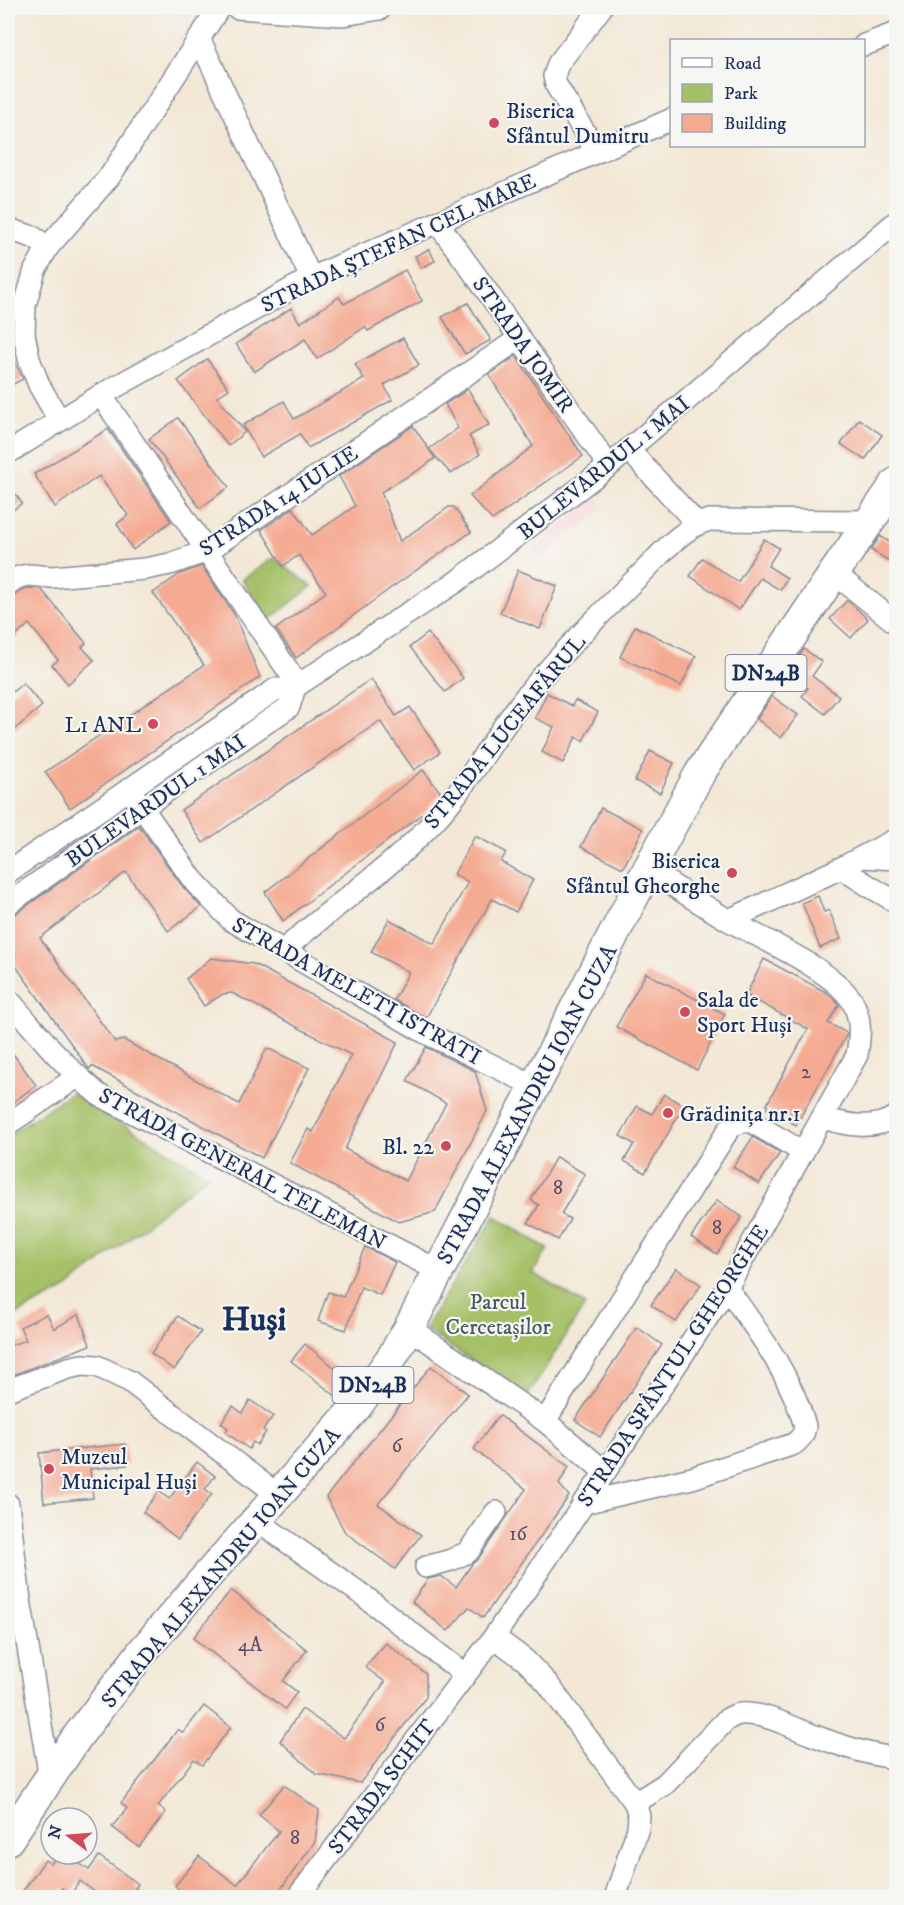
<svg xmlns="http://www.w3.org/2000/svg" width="904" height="1905" viewBox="0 0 904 1905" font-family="'IM FELL DW Pica',serif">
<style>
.built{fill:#f7cfd1}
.green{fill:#a6c066;stroke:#607862;stroke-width:1.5}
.building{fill:#f5aa92}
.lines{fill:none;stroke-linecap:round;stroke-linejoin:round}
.minor-casing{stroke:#878c9a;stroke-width:24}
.highway-casing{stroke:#878c9a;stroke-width:33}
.minor{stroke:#fff;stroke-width:21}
.highway{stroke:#fff;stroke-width:30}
.poi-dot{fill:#d1495b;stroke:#f6f6f2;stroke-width:2}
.labels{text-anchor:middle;stroke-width:4.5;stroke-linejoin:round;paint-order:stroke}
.number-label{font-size:20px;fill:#524e6b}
.shield{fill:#f6f6f2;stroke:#5d6b8a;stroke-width:1.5}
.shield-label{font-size:21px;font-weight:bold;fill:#1b2f5e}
.poi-label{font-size:22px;fill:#1b2f5e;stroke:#f6f6f2;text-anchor:start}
.street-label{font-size:22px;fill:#1b2f5e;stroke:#f6f6f2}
.park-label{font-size:22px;fill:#455a60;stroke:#f6f6f2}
.town-label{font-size:34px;font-weight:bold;fill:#1b2f5e;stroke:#f6f6f2}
</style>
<rect width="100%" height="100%" fill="#f6f6f2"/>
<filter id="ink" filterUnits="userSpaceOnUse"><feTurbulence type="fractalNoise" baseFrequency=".0167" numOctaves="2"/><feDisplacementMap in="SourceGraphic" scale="12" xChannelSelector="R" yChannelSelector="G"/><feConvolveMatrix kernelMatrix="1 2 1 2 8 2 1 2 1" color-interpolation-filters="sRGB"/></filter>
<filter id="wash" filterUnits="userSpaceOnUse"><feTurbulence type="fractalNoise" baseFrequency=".008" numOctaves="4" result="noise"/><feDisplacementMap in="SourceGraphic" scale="24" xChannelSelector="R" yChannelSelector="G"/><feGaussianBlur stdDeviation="1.35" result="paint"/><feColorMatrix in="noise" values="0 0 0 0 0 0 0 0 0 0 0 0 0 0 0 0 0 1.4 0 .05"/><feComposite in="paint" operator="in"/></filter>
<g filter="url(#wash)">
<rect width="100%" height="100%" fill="#f3e8d6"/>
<path class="built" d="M597,498L603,508L541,560L531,549Z"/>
<g class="green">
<path d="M273,558L312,586L269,620L242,580Z"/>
<path d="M71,1093L208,1175L66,1289L8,1319V1136Z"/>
<path d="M495,1216L548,1249L533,1273L585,1305L527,1397L424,1329Z"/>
</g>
<g id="blocks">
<g class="building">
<path d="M429,249L435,261L421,268L415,256Z"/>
<path d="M405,270L422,301L368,331L365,327L317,359L305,339L254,372L236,344L291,308L300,323L339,297L344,304Z"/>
<path d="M468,303L491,340L465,354L442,317Z"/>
<path d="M403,338L419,365L384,385L392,400L308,448L300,434L261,457L243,425L284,401L294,419L364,379L355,364Z"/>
<path d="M8,348L23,379L8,387Z"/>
<path d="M516,356L583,456L492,520L470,496L533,446L489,375Z"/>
<path d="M207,359L229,389L217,397L245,432L228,446L178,381Z"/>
<path d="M468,389L489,425L469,436L480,454L451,474L429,449L458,428L445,404Z"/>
<path d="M178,418L229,487L200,508L149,439Z"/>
<path d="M859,419L882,435L865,460L841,444Z"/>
<path d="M413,426L435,458L422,468L381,492L400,541L449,507H454L471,532L388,590L296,658L276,629L326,592L299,555L283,566L261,530L293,508L312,535L355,506L339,476Z"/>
<path d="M108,429L171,521L133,550L117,524L128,515L99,476L55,507L34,474Z"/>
<path d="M8,484L22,503L8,514Z"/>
<path d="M880,536L897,547V566L871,550Z"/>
<path d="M764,539L779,548L768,566L787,578L780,590L760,578L739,610L690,576L702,558L738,582Z"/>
<path d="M202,566L234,614L260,677L70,808L45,772L204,665L153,593L180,574Z"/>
<path d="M518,570L557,586L540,629L500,613Z"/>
<path d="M29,588L41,589L86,643L82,647L94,660L68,684L52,665L58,660L29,624L8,644V600L24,589Z"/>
<path d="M847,600L868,619L851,638L830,619Z"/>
<path d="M635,626L696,656L681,686L620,657Z"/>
<path d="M428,633L463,678L445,692L410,647Z"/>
<path d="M804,649L822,662L812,676L839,696L825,714L802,696L808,688L787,674Z"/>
<path d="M371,679L396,716L410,707L440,752L414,770L380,721L203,843L181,810Z"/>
<path d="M23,683L42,706L8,735V696Z"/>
<path d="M547,693L572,706L575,700L598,712L583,741L576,737L563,763L542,752L554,727L535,718Z"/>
<path d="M772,696L798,715L781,738L757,719Z"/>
<path d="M650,751L674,763L660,793L635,781Z"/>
<path d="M423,770L441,793L426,811L283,921L265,892Z"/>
<path d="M601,808L643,829L623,868L581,847Z"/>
<path d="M139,826L183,887L201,907L168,931L126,872L40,938L115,1042L124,1040L239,1104L267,1048L309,1068L262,1158L92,1066L89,1069L8,955V917L15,914Z"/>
<path d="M475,836L506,852L501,862L533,880L516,912L492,899L426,1018L394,1000L409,972L371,952L389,919L434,944L468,882L454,874Z"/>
<path d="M818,896L824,912L829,910L841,939L820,948L802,903Z"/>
<path d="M211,958L254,964L398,1042L345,1149L406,1181L446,1103L407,1081L426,1047L475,1071L487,1111L435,1212L399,1222L290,1163L308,1129L313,1132L351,1055L232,993L223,994L204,1006L186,979Z"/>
<path d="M764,959L826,992L833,998L839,1005L828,1023L847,1033L846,1036L796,1125L767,1109V1104L808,1029L746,995Z"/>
<path d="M646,973L725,1014L697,1070L616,1027Z"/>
<path d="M8,1047L36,1085L8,1106Z"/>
<path d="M664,1094L684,1106L645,1173L624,1161L634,1144L620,1136L637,1106L652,1114Z"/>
<path d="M753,1137L780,1153L759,1184L733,1167Z"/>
<path d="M556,1157L585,1174L561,1214L570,1219L558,1240L528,1223L539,1205L531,1200Z"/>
<path d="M717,1200L742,1217L717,1254L691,1237Z"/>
<path d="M365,1247L395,1262L380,1295L361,1287L346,1330L318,1321L328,1292L343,1297Z"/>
<path d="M676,1268L701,1285L676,1322L651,1305Z"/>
<path d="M47,1314L54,1329L79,1314L90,1345L8,1377V1346L26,1340L20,1327Z"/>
<path d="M178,1316L201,1332L174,1370L151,1353Z"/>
<path d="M637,1327L662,1345L600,1437L575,1420Z"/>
<path d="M305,1344L350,1380L337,1397L291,1361Z"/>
<path d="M431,1366L468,1394L378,1504L421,1535L395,1569L345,1532L326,1497Z"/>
<path d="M250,1400L273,1416L263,1430L266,1432L257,1445L253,1442L249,1449L225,1432L228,1428L221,1423L233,1406L242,1413Z"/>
<path d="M499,1415L569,1467L559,1484L569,1496L483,1618L469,1607L448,1631L412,1602L428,1579L441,1576L456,1587L472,1564L478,1559L526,1489L474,1449Z"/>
<path d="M125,1444L127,1465L90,1469L93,1498L44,1503L39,1453Z"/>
<path d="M197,1462L215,1476L205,1489L212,1494L178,1539L143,1512L159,1491L169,1499Z"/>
<path d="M231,1590L307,1650L283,1681L297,1692L285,1709L193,1638Z"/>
<path d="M386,1643L426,1674V1697L360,1783L316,1774L280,1741L302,1709L344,1738L385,1682L365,1667Z"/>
<path d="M204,1706L231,1727L202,1765L194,1759L158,1806L166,1812L139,1847L112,1827L127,1808L121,1803L178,1729L183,1733Z"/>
<path d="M284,1785L319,1810L315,1842L274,1898H189L175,1886L199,1856L237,1885L279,1831L259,1815Z"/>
<path d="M58,1854H66L89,1870L99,1856L138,1884L135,1888L148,1898H103L80,1881L71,1894L62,1888L56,1898H18L45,1860L51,1864Z"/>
</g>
</g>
</g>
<g filter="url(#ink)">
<use href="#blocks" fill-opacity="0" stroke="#878c9a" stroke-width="1.5"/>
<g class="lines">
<defs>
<g id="minor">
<path d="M237,8L343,15L380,9"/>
<path d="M200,40L311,278"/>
<path d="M864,45L896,33"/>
<path d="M596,151L556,85L554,76L558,64L601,8"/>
<path d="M437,222L484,287L609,466"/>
<path d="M8,229L33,237L48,247"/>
<path d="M101,395L298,685"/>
<path d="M59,420L39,385L29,359L24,334L25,305L35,270L48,247L110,176L219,8"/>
<path d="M629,450L697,524"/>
<path d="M8,453L101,395L311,278L672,119"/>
<path d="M834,573L896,623"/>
<path d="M8,584L19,577L28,575L52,577L145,569L170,564L207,551L520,338"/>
<path d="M129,789L193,880L231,920L424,1032L535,1086"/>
<path d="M862,857L896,859"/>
<path d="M841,868L869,886L896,902"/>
<path d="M8,872L276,689L294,690"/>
<path d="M8,904L142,808L289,707L294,690L298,685L456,582L609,466L896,222"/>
<path d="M729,920L841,868L896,839"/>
<path d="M283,951C332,906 390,870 435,820C471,781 496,733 529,692C564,650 603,611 642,573C662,553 682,528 709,520L871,521"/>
<path d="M8,999C37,1033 65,1067 99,1095L439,1271"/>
<path d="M823,1118C846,1125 875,1131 896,1116"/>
<path d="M8,1124L77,1077"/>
<path d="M409,1328L545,1421L605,1472"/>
<path d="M8,1390L68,1368L82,1365L97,1366L129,1381L278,1495"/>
<path d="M545,1421L729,1129L737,1123L750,1121L803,1152"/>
<path d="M583,1503L692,1478L794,1444C801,1438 804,1435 805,1426C791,1375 757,1330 727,1288"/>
<path d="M8,1504L20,1600L50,1778"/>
<path d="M256,1520L364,1596L464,1674"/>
<path d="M426,1567L451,1560L468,1552L496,1512"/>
<path d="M494,1637L525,1660L548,1684L635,1803L639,1816L638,1828L615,1898"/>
<path d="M635,1803L665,1784L726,1720C734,1715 739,1713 748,1714C769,1715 791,1727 810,1734C838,1745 867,1755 896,1758"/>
<path d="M297,1898L494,1637L605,1472L727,1288L857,1055C860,1037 862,1018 852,1001C833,970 762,939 730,921C702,905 675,887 648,869"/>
</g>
<path id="highway" d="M8,1840L77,1737L142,1652L200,1584L357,1406L392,1357L409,1328L639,886L700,773L834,573L896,483"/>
</defs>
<use href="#minor" class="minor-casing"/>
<use href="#highway" class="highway-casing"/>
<use href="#minor" class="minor"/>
<use href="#highway" class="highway"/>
</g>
</g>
<g class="poi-dot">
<circle cx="494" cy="123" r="6"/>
<circle cx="153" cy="724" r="6"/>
<circle cx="732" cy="873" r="6"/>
<circle cx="685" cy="1012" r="6"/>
<circle cx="668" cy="1113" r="6"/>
<circle cx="446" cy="1146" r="6"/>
<circle cx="49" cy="1469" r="6"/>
</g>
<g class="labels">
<g class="number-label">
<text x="806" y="1078">2</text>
<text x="558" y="1194">8</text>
<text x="717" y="1234">8</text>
<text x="397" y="1452">6</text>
<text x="518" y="1540">16</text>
<text x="250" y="1651">4A</text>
<text x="380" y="1731">6</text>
<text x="295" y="1844">8</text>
</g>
<g class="shield">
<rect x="725.5" y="655" width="81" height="36" rx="4.5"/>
<rect x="332.5" y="1367" width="81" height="36" rx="4.5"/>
</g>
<g class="shield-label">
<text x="766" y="680">DN24B</text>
<text x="373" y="1392">DN24B</text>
</g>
<g class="poi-label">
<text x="506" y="118">Biserica<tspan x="506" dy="25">Sfântul Dumitru</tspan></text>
<text x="141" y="732" text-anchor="end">L1 ANL</text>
<text x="720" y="868" text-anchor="end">Biserica<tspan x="720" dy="25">Sfântul Gheorghe</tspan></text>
<text x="697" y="1007">Sala de<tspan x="697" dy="25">Sport Huși</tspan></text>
<text x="680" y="1121">Grădinița nr.1</text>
<text x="434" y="1154" text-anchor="end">Bl. 22</text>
<text x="61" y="1464">Muzeul<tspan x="61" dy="25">Municipal Huși</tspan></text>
</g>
<g class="street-label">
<text transform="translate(398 242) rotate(-25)" y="8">STRADA ȘTEFAN CEL MARE</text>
<text transform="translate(524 344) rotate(55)" y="8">STRADA JOMIR</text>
<text transform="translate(603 467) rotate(-39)" y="8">BULEVARDUL 1 MAI</text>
<text transform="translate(278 500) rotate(-33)" y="8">STRADA 14 IULIE</text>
<text transform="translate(504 731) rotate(-51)" y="8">STRADA LUCEAFĂRUL</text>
<text transform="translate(155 800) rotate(-35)" y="8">BULEVARDUL 1 MAI</text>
<text transform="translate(357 990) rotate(29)" y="8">STRADA MELETI ISTRATI</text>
<text transform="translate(526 1104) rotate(-62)" y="8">STRADA ALEXANDRU IOAN CUZA</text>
<text transform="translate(243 1168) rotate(28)" y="8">STRADA GENERAL TELEMAN</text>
<text transform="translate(672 1365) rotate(-57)" y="8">STRADA SFÂNTUL GHEORGHE</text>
<text transform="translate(220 1567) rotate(-50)" y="8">STRADA ALEXANDRU IOAN CUZA</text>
<text transform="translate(381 1786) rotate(-53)" y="8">STRADA SCHIT</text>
</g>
<g class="park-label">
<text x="498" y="1309">Parcul<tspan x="498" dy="25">Cercetașilor</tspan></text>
</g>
<g class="town-label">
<text x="254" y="1330">Huși</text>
</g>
</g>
<rect width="904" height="1905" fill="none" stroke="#f6f6f2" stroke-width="30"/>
<rect x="670" y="39" width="195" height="108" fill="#f6f6f2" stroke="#9ea6b7" stroke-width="1.5"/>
<rect x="682" y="58" width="30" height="9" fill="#ffffff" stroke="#9ea6b7" stroke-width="1.5"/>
<text x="724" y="69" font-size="18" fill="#1b2f5e">Road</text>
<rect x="682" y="84" width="30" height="18" fill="#a6c066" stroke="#9ea6b7" stroke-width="1.5"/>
<text x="724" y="99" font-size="18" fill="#1b2f5e">Park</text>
<rect x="682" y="114" width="30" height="18" fill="#f5aa92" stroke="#9ea6b7" stroke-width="1.5"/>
<text x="724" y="129" font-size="18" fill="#1b2f5e">Building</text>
<g transform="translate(69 1836) rotate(286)"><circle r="28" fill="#f6f6f2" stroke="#9ea6b7" stroke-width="1.5"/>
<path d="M0-4.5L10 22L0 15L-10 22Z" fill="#d1495b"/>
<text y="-9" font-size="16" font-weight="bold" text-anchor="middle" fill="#1b2f5e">N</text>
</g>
</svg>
